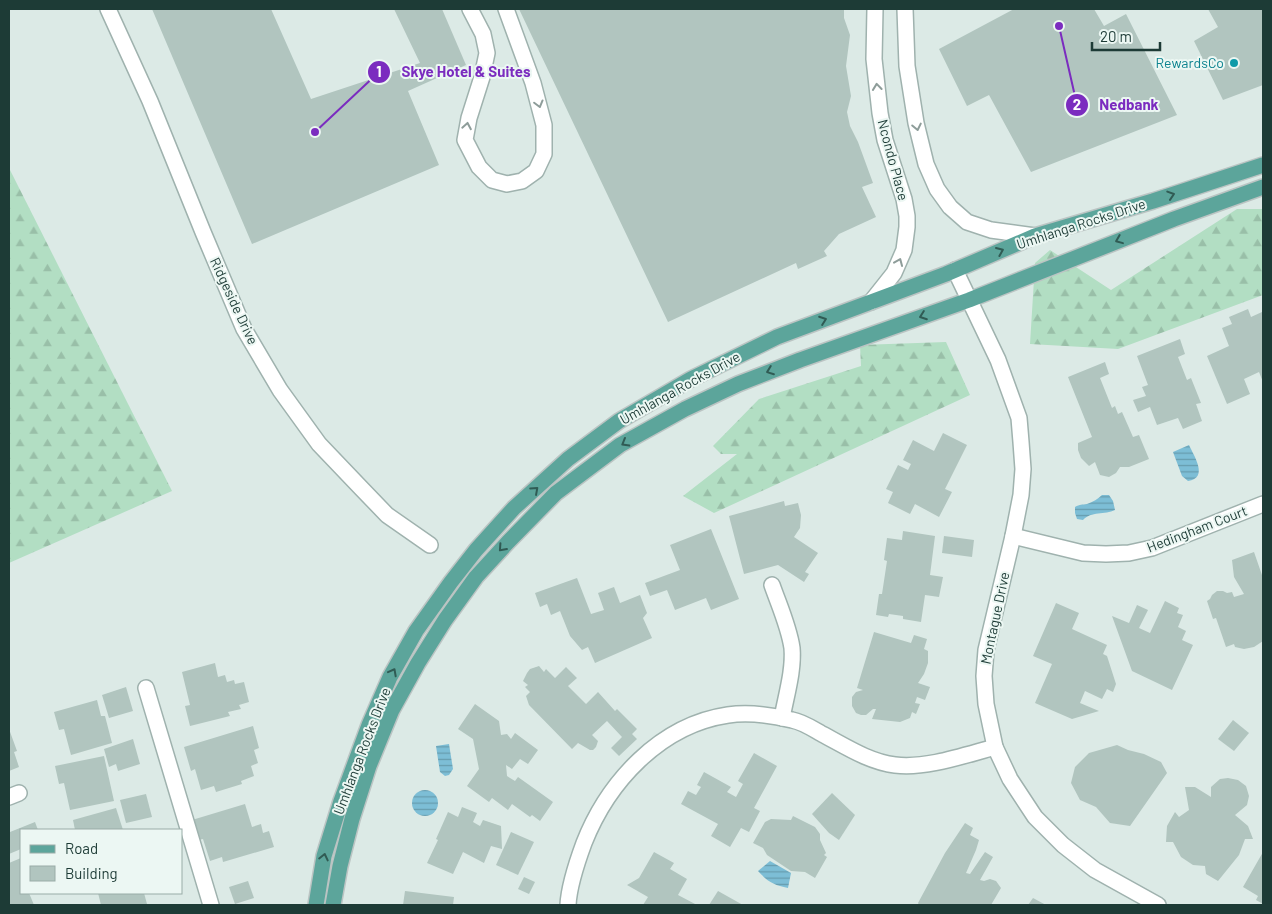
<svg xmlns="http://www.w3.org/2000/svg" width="1272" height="914" viewBox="0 0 1272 914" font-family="Barlow,sans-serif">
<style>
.forest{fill:url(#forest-firs)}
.water{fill:url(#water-rules)}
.building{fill:#b1c5bf}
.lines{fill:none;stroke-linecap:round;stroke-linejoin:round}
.minor-casing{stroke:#9fb2ae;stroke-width:18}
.major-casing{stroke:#bbc4c3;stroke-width:18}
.minor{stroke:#fff;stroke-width:15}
.major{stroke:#5ca59b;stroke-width:15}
.oneway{stroke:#8e9d9a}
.oneway2{stroke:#305b54}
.culture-dot{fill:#0f9aa8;stroke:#ecf7f3;stroke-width:2}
.labels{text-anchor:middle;stroke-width:4;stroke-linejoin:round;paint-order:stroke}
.culture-label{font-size:14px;fill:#0d838f;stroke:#ecf7f3;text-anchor:end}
.street-label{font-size:14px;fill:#1d3b36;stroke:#ecf7f3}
.leader{fill:none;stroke:#7b2cbf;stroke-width:2}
.callout-dot{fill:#7b2cbf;stroke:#ecf7f3;stroke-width:2}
.mark-label{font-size:15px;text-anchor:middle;font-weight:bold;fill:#fff}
.callout-label{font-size:15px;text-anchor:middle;font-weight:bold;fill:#7b2cbf;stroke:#ecf7f3;stroke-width:4;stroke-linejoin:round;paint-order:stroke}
</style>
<defs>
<pattern id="forest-firs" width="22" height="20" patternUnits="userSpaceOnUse" patternTransform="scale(1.25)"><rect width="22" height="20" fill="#b2dec3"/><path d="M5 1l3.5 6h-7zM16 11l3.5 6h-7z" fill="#99bfa8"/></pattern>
<pattern id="water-rules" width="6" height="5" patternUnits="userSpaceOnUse" patternTransform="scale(1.25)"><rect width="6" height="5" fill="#7dbed6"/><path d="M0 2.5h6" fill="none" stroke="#669cae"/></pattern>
</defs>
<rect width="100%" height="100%" fill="#dceae6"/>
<g class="forest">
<path d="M9,168L172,491L9,563Z"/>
<path d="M1237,209H1263V295L1118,349L1030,344L1035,263L1050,250L1111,290Z"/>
<path d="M946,342L970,395L714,513L683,496L737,454H721L713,446L759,399L861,366L860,345Z"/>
</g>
<g class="water">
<path d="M1189,445C1194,456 1209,478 1188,481L1182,476L1173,452Z"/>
<path d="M1102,495H1109L1113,501L1115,510C1105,515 1091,511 1083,520L1077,519L1075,513V507C1080,504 1082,505 1087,504C1093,502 1098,499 1102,495Z"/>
<path d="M449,744L453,769L449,775L445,776L440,772L436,746Z"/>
<circle cx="425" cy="803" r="13"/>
<path d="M770,861L791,873L788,888C774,885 768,882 758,871Z"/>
</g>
<g class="building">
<path d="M152,9H271L311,99L420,63L394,9H442L466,65L408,91L439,165L252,244Z"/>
<path d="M519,9H844V18L850,35L846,66L851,96L847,112L850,126L858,142L873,183L862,187L876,217L839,234L824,251L827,256L798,269L796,263L668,322Z"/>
<path d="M1014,9H1094L1104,26L1126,14L1177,115L1031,172L989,95L967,106L939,49Z"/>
<path d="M1208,9H1263V85L1223,100L1194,41L1218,27Z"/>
<path d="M1248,309L1251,317L1262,312L1263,315V382L1259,372L1244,379L1250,394L1227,404L1207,356L1229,346L1222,328L1232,324L1229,317Z"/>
<path d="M1180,339L1185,354L1178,357L1187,380L1191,378L1201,403L1196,404L1202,421L1183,429L1178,418L1157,425L1150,407L1138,412L1133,400L1146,396L1142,387L1148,385L1137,356Z"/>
<path d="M1105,362L1109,374L1100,378L1112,408L1115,406L1118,414L1122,412L1133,437L1139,435L1149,459L1129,467H1120L1116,473L1109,477L1100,475L1095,462L1089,466L1081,458L1078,450V443L1092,437L1068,377Z"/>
<path d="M943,433L967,445L945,489L952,492L939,517L915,504L910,514L888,503L893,492L886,489L898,465L908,470L911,464L903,460L913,440L934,451Z"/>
<path d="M784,501L785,506L798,503L801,515L800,528L794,537L818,553L805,572L809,574L804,582L778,565L744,574L729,516Z"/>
<path d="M711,529L739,599L711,610L706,598L675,610L667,590L650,596L645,583L680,570L670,545Z"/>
<path d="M903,531L935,536L930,575L943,577L939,597L925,595L921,622L903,619V616L889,614L888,617L876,615L879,594H882L887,561L884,560L887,538L902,540Z"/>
<path d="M944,536L974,540L972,557L942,553Z"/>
<path d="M1254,552L1263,578V641L1254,647L1244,649L1235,647L1234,644L1226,647L1216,618L1213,619L1207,601L1210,599L1212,595L1217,591H1223L1227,593L1232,592L1234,597L1244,594L1234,577L1232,560Z"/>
<path d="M577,578L591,614L604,610L598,593L614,587L620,603L640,595L647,613L643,618L652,638L595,663L588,647L582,650L570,636L560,611L551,615L547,604L540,607L535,593Z"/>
<path d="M1165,601L1179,608L1177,613L1183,615L1178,627L1186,631L1182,640L1193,645L1172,690L1132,671L1112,616L1129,623L1137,605L1148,610L1139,628L1150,633Z"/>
<path d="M1056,603L1079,613L1072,629L1107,645L1103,654L1107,656L1116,684L1113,692L1107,689L1102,699L1085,691L1080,703L1099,711L1072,719L1035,703L1052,664L1033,656Z"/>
<path d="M874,632L911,643L914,635L927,639L924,649L928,651V663L924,674L918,683L930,687L925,700L917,697L915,703L920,704L916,714L912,712L910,718L900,722L872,719L876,709H873L866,715H861L856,713L852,706V697L856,692L863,690L857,688Z"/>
<path d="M215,663L218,677L225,675L227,682L234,680L235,684L244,682L249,702L239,705L241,709L228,712L230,716L190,726L185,706L190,705L182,672Z"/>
<path d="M539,666L544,672L546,669L555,678L566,667L577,678L568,686L586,704L598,692L615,711L617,709L637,729L632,734L637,739L619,756L611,748L622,737L607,721L592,735L598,741L596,747L593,750H590L578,743L572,749L529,705L526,696L530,692L525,687L528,685L523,681L527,673L530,669Z"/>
<path d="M126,687L133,711L109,718L102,695Z"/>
<path d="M97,700L101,716H105L112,743L71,755L64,729L59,730L54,712Z"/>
<path d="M475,704L499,721L501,735L507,734L511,739L515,733L538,750L528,764L520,759L512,769L506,765L507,776L515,781L518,777L553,802L540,821L532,815L530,817L512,804L508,810L492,798L489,802L467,786L479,769L473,739L458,729Z"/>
<path d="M1233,720L1249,733L1234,751L1218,739Z"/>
<path d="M253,726L259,748L254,750L258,763L251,766L254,776L241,781L242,784L216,792L214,786L201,790L195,769L191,771L184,747Z"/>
<path d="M9,729L17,751L14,752L19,767L9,771Z"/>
<path d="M133,739L140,764L118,771L116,764L109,767L104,749Z"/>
<path d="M1117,745L1128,750L1144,754L1161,762L1167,773L1130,826L1110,823L1096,807L1080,800L1071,783L1075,767L1089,753Z"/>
<path d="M754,753L777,766L754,808L760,811L749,832L741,828L730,847L711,836L718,824L681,804L688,791L696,795L701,787L697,785L704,772L731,787L727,792L736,797L743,784L738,781Z"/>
<path d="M104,756L114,801L70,810L64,783L59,784L55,766Z"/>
<path d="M1228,778L1238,780L1246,786L1249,796L1247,805L1235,815L1248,826L1253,839H1245L1239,855L1218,881L1206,874L1205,866L1193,865L1181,857L1173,842H1166L1167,826L1175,812L1179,817L1189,810L1185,787H1195L1211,797V787L1220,779Z"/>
<path d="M832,793L855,815L839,840L829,833L812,814Z"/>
<path d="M146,794L152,817L126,823L120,800Z"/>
<path d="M245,804L252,827L261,824L263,833L269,831L274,847L223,862L222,857L210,861L203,839L198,840L192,820Z"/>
<path d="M462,807L477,813L473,822L480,826L483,820L501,826L502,849L491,846L484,863L463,852L453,874L427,863L438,840L436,839L448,812L458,817Z"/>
<path d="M116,808L123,830H75L73,820Z"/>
<path d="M793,816L815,827L820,834V840L826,853L824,855L827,857L815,878L805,872L791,871L767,855L763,848L753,843L765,822L771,819L791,820Z"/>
<path d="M35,822L38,830H21V849L9,854V828L10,832Z"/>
<path d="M965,823L973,828L970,835L979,840L976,850L966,873L970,874L985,852L993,857L980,880L984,881L990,879L996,881L1001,888L991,905H919L918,903L945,853Z"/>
<path d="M511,832L534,842L518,875L496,865Z"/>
<path d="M654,852L674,863L670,869L687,879L678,895L697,905H643L648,897L627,885L639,878Z"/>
<path d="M1263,852V904L1256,900L1258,896L1243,887Z"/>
<path d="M21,858V893H29L34,905H9V863Z"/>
<path d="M524,877L535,882L529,894L518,889Z"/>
<path d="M248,881L254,898L235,904L229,887Z"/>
<path d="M405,891L454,897L453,905H403Z"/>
<path d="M718,891L743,905H709Z"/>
<path d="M98,893H144L147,904L143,905H101Z"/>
<path d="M1033,898L1046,905H1028Z"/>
</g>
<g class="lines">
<defs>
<g id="minor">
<path d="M108,9L150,101L203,232L244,329L280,390L319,444L361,488L387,515L430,545"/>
<path d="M470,9L483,34L487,53L482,77L469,118L465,140L479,167L492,180L507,184L522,181L536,171L544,154V125L533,83L506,9"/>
<path d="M905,9L907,66L916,123L926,164L937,189L950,207L967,222L991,230L1035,236"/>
<path d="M955,270L998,360L1019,418L1021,442L1023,469L1021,495L1013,536L986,650L984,676L986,704L995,747L1010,779L1035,817L1063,845L1095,870L1158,905"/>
<path d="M871,302L894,273L904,250L907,227V216L904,199L885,140L880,113L874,59L875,9"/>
<path d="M1013,536L1083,553L1106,554L1129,553L1152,548L1263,504"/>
<path d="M772,585C779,605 789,627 792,648C794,670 786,696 782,718"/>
<path d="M146,688L211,905"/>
<path d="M9,797L19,793"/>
<path d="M568,905C569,885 577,862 584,843C608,782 660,725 728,715C749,712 771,715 792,720C803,722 813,729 822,734C845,746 869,762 895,765C926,769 965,755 995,747"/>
</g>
<g id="major">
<path d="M316,905L324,856L341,801L369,725L390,677L416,631L451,582L476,550L514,508L568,459L619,421L691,379L777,337L946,274L1035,236L1153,201L1263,165"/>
<path d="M333,905L340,866L352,819L369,766L392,710L418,663L445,620L476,577L508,542L556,493L620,445L685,409L738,384L800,360L969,300L1174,219L1263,187"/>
</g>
</defs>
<use href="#minor" class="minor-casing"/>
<use href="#major" class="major-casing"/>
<use href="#minor" class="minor"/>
<use href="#major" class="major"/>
</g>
<defs><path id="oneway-chevron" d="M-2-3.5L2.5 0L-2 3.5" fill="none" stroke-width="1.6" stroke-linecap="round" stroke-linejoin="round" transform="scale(1.25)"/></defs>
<g class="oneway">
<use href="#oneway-chevron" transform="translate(877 87) rotate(-96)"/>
<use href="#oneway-chevron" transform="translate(539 104) rotate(75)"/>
<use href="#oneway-chevron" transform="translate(467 126) rotate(-80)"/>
<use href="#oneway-chevron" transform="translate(917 127) rotate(78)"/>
<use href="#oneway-chevron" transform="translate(899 262) rotate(-67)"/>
</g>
<g class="oneway2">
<use href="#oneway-chevron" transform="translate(1171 195) rotate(-18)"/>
<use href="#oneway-chevron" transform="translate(1119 240) rotate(158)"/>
<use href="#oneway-chevron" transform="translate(1000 251) rotate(-23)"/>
<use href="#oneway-chevron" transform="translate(923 316) rotate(160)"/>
<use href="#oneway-chevron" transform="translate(823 320) rotate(-20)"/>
<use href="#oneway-chevron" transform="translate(770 371) rotate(159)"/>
<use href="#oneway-chevron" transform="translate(625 443) rotate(150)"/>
<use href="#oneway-chevron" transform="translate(535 490) rotate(-42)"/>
<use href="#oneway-chevron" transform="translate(502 548) rotate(132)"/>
<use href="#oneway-chevron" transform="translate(393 672) rotate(-62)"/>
<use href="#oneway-chevron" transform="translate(324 857) rotate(-77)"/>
</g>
<circle class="culture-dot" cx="1234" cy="63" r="5"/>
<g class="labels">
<g class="culture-label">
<text x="1224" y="68">RewardsCo</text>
</g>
<g class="street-label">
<text transform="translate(893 160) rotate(75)" y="5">Ncondo Place</text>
<text transform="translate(1081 224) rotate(-18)" y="5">Umhlanga Rocks Drive</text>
<text transform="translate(234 301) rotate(65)" y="5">Ridgeside Drive</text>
<text transform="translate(680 388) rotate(-29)" y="5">Umhlanga Rocks Drive</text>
<text transform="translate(1197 529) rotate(-21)" y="5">Hedingham Court</text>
<text transform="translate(995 618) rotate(-78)" y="5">Montague Drive</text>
<text transform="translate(362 751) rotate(-69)" y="5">Umhlanga Rocks Drive</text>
</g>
</g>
<path class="leader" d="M315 132L379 72M1059 26L1077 105"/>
<g class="callout-dot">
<circle cx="315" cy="132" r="5"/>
<circle cx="1059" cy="26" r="5"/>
<circle cx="379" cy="72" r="12"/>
<circle cx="1077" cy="105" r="12"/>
</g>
<g class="mark-label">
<text x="379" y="77">1</text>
<text x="1077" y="110">2</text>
</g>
<g class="callout-label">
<text x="466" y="77">Skye Hotel &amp; Suites</text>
<text x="1129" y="110">Nedbank</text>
</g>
<rect width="1272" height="914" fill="none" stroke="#1d3b36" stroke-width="20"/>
<rect x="20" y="829" width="162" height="65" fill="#ecf7f3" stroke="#99aca7"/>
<rect x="30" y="845" width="25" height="8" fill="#5ca59b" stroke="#99aca7"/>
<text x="65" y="854" font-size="15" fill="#1d3b36">Road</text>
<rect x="30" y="866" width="25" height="15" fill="#b1c5bf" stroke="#99aca7"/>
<text x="65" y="879" font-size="15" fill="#1d3b36">Building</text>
<path d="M1092 42v8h68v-8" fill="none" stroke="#1d3b36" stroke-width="2.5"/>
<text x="1100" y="42" font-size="15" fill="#1d3b36" stroke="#ecf7f3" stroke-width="4" paint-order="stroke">20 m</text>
</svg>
